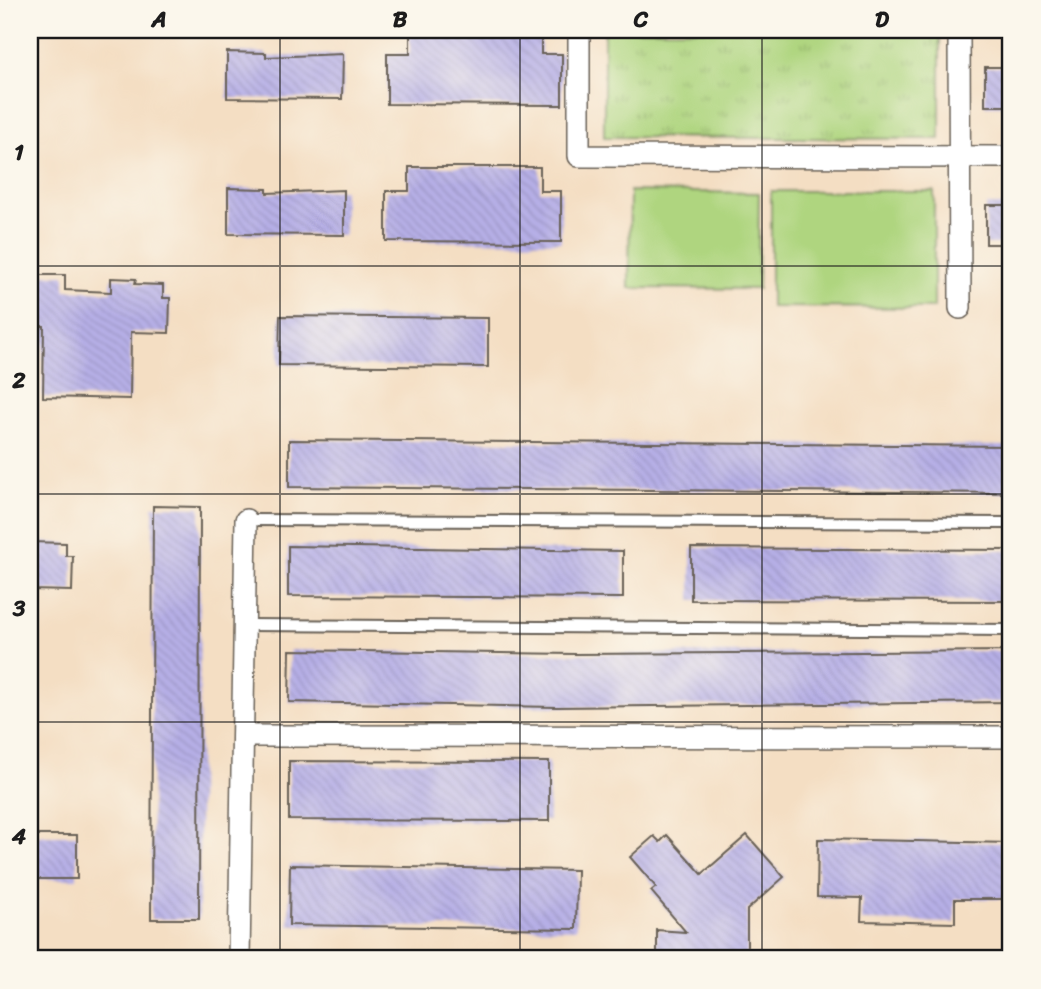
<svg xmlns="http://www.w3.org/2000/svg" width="1041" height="989" viewBox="0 0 1041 989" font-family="Sriracha,sans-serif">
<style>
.park{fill:url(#park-tufts);stroke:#66784e;stroke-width:2}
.pitch{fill:#afd57f;stroke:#66784e;stroke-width:2}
.building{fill:url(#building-back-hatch)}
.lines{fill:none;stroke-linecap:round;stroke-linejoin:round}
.lane-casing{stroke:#686056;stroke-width:14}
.street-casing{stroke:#686056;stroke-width:24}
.lane{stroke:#fff;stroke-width:10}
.street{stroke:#fff;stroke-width:21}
.grid{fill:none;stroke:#1c1c1c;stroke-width:2;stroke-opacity:0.55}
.neatline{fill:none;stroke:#1c1c1c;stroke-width:2.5}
.grid-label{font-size:23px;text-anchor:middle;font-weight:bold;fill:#1c1c1c}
</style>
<defs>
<pattern id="park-tufts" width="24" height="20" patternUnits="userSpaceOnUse" patternTransform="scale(1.75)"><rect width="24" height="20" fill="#afd57f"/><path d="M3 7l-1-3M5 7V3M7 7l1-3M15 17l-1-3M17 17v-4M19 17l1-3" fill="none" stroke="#96b66d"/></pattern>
<pattern id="building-back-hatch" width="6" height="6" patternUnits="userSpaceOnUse" patternTransform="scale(1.75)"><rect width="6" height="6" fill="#b6afe6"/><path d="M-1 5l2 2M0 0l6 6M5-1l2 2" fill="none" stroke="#9c96c5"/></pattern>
</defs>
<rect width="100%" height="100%" fill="#fbf7ec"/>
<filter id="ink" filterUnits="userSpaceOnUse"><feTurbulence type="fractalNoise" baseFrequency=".0143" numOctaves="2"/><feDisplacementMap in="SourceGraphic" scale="14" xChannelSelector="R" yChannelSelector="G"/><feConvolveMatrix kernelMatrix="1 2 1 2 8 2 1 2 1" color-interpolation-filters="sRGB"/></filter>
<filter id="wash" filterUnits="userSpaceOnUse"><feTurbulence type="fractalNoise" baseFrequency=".00686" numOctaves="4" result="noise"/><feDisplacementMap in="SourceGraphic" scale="28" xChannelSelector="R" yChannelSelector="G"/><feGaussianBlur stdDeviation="1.57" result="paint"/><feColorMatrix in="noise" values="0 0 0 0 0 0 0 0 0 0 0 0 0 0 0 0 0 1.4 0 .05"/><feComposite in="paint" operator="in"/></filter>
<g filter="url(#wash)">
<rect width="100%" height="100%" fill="#f4dec3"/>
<path class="park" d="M604,30H940V139L604,137Z"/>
<g class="pitch">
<path d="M630,191L759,193L758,289L629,288Z"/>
<path d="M771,191H934V308L771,307Z"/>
</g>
<g id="blocks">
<g class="building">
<path d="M410,30H541V54H562V105L387,104V54H410Z"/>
<path d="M227,52L266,53V57L343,54L342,99L227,98Z"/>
<rect x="985" y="67" width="26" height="39"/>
<path d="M409,167H540V191H561V242L386,241V191H409Z"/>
<path d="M228,188L267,189V193L344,190V235L228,234Z"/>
<rect x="986" y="205" width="25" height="39"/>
<path d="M36,275H65V290L111,292V278L136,279L135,284L163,285V298H170L169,333L131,332L130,399L43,397L44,326H30V281H36Z"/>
<path d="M280,316L488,318V367L279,365Z"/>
<path d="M289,440L1011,446V493L289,487Z"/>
<path d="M153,506L200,507L199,919H151Z"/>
<path d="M30,542L66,543V556H73L72,591L30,590Z"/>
<path d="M288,546L623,551V598L288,596Z"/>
<path d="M691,548L1011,550V601L691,600Z"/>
<path d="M290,650L575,654L1011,651V702L557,707L289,702Z"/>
<path d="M289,761L549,762V821L289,820Z"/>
<rect x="30" y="835" width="47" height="44"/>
<path d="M667,835L702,874L747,835L784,877L747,910V959H657V930L686,932L651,891L656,887L630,857L654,836L660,842Z"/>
<path d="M818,839L1011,843V899H955V923L861,921L862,898L817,897Z"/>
<path d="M290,865L577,870L576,929L289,925Z"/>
</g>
</g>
</g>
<g filter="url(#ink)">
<use href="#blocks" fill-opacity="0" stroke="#686056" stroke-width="2"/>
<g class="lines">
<defs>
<g id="lane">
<path d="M246,520L1011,523"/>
<path d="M244,625L1011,630"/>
</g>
<g id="street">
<path d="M579,30V156L1011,157"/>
<path d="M959,30L960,308"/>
<path d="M243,736L1011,737"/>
<path d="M239,959L246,520"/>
</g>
</defs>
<use href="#lane" class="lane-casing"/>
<use href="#street" class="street-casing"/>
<use href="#lane" class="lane"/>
<use href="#street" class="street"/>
</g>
</g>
<path class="grid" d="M280,30V959M520,30V959M762,30V959M30,266H1011M30,494H1011M30,722H1011"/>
<rect width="1041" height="989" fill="none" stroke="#fbf7ec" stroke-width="77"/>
<rect x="38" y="38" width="964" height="912" class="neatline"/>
<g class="grid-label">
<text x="159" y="27">A</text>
<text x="400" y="27">B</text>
<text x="641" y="27">C</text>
<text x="882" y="27">D</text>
<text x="19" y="160">1</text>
<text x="19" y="388">2</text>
<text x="19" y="616">3</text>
<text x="19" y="844">4</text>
</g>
</svg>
